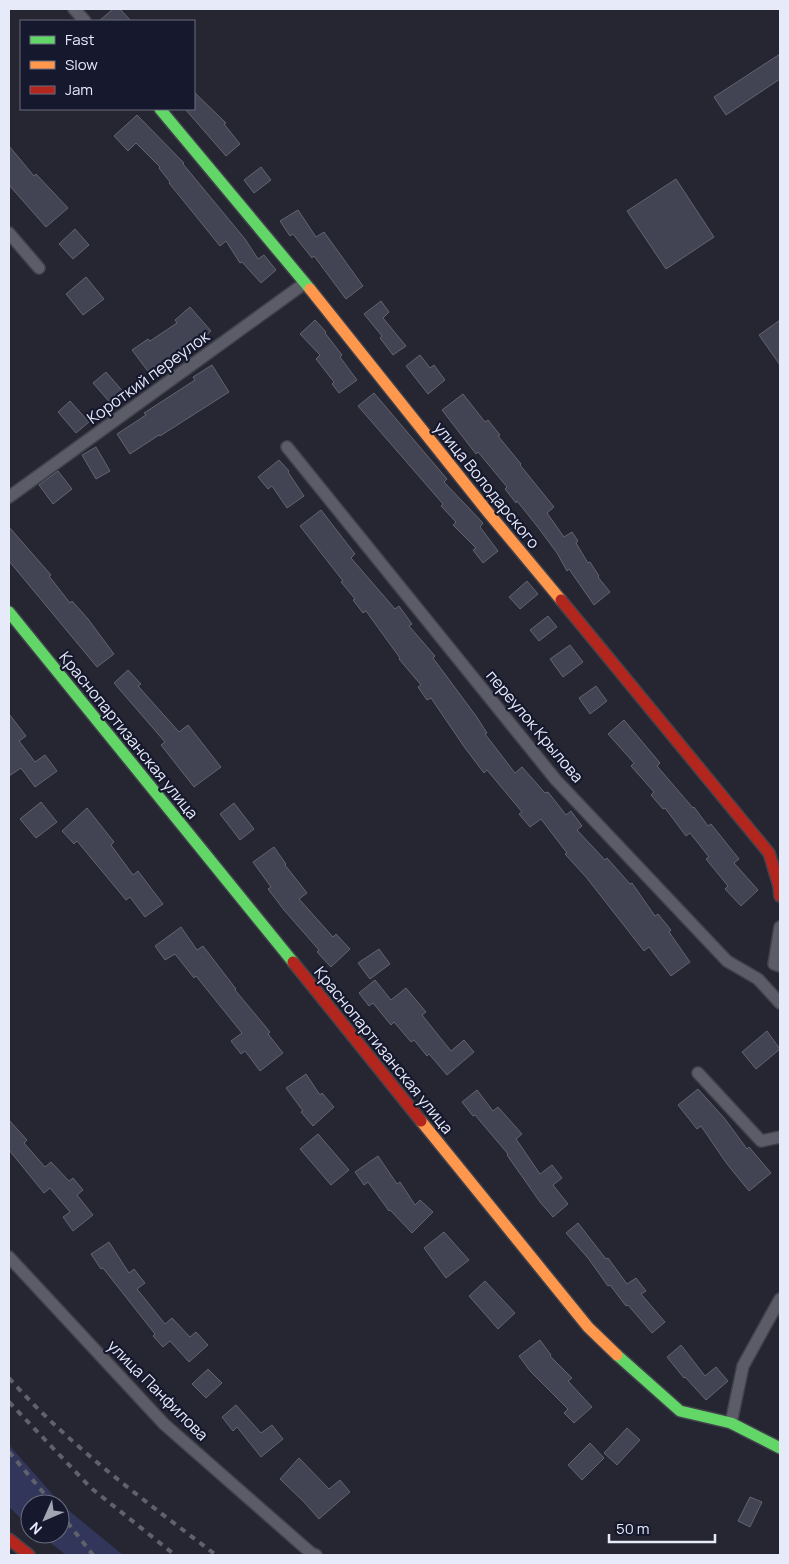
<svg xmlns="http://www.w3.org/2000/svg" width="789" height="1564" viewBox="0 0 789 1564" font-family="Manrope,sans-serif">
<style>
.green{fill:#33365b}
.building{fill:#424454;stroke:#63646f}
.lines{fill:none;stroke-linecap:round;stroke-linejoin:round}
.street-casing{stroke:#41424c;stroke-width:14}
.fast-casing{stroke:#41424c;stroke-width:14}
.slow-casing{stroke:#41424c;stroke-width:14}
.jam-casing{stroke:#41424c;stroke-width:14}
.street{stroke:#5b5c67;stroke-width:11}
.fast{stroke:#63d668;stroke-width:11}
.slow{stroke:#ff974d;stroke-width:11}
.jam{stroke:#b3261e;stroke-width:11}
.rail{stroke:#60626b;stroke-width:4;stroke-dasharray:6 6;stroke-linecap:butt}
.labels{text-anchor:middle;stroke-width:4.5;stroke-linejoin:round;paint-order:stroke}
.street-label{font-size:16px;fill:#e7eaf9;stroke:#16182d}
</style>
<rect width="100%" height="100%" fill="#252631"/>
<path class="green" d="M9,1445L62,1505L123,1555H66L39,1534H60V1504H30V1527L9,1507Z"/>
<g class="building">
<path d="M113,9H120L131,21H99Z"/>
<path d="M780,54V79L726,115L714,97Z"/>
<path d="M194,92L226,123L224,124L240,144L226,156L185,109H194Z"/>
<path d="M137,115L184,163L183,164L245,239L258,259L264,255L276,270L261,283L242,262L240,263L226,241L220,246L169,183L170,182L159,168L160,167L136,143L128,151L114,136Z"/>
<path d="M9,146L34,176L36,174L68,208L46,227L9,185Z"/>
<path d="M261,167L271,180L254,193L244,180Z"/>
<path d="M676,179L714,237L666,269L627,211Z"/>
<path d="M298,210L316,237L324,232L363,286L346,299L314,256L312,258L293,234L290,236L280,221Z"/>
<path d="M75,229L89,245L73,259L59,244Z"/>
<path d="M86,277L104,299L83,315L66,294Z"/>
<path d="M381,301L389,312L383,318L406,346L393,355L380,338L382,336L364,314Z"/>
<path d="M190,307L211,331L186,354L153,378L132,350L148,339L150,341L177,323L175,320Z"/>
<path d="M315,320L326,332L325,333L342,355L340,357L357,380L339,393L332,384L334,382L316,359L320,355L300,334Z"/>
<path d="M780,320V365L759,335Z"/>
<path d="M420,355L430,368L434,365L445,380L428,394L406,366Z"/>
<path d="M212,365L229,392L160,436L159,435L130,454L117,434L146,415L144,413L195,380L193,377Z"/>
<path d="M106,372L126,395L113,406L93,383Z"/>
<path d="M374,393L447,479L444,482L483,523L480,527L498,551L483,563L473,550L476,548L453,525L456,522L441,506L443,504L358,406Z"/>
<path d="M463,394L485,422L488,420L500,435L498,436L521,464L520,465L554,507L547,513L564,537L572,532L578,541L576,543L588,563L590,562L599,576L598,577L610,592L594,605L569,569L567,571L557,553L537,526L517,501L516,503L505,489L507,487L478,452L476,454L442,410Z"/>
<path d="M70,401L89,422L76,433L58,412Z"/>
<path d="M96,447L110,471L96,479L82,455Z"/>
<path d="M279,460L289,471L288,472L304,496L287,508L272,486L268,489L258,477Z"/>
<path d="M58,471L72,489L53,504L39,485Z"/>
<path d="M321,510L355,554L351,558L395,609L399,606L412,624L409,626L435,656L433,658L476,716L487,733L485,734L515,773L522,767L545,793L548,792L566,815L571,811L582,826L577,830L605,860L607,858L630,884L632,883L655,916L658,914L671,930L669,932L690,962L671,976L649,947L644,951L586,877L565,854L567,853L541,819L530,827L519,814L522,812L487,770L484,773L465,748L431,698L427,700L418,687L421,685L399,659L400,658L366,611L363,613L353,600L355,599L341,582L343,581L300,526Z"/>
<path d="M9,527L51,575L49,576L70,603L72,601L88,619L114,654L97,667L9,561Z"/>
<path d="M527,581L538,594L520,609L509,597Z"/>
<path d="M548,616L557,627L539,641L530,630Z"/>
<path d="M570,645L583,662L563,677L550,659Z"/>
<path d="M128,670L141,684L138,686L179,732L188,725L221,767L194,787L161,745L165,742L114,683Z"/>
<path d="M596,686L607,701L590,714L579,698Z"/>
<path d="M9,714L26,736L19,741L35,762L45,755L57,771L35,787L21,768L9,776Z"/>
<path d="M624,720L660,763L657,766L693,808L694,807L708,826L711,824L739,859L734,863L758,890L741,906L725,889L728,886L706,859L709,857L690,833L686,836L665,808L663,809L651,795L654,792L631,766L634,763L608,734Z"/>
<path d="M41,802L57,822L36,838L20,819Z"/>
<path d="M234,803L254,829L240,840L220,814Z"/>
<path d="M87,808L114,842L111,845L133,875L138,871L163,904L145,917L130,897L126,900L77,841L74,844L62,831Z"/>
<path d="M274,847L286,864L285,865L307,893L299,899L333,937L336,934L350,949L331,967L317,952L319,950L284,910L268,889L271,887L253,862Z"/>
<path d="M181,927L197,950L203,946L236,989L235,990L270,1032L268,1034L283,1053L260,1071L245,1051L241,1054L231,1041L242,1033L196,976L194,978L175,954L165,960L155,946Z"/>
<path d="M379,949L390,964L370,979L358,963Z"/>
<path d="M375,980L391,1000L406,988L426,1012L422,1015L451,1051L464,1040L474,1052L447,1075L429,1054L427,1056L414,1040L411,1042L394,1022L391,1025L373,1003L369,1006L359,993Z"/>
<path d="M767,1031L780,1049L756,1069L742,1052Z"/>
<path d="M306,1074L320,1095L322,1093L334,1107L313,1126L301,1112L303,1111L286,1088Z"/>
<path d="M698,1089L725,1119L747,1149L749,1147L771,1173L749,1191L727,1164L701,1126L697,1129L678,1105Z"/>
<path d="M477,1090L493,1111L498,1107L522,1134L516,1139L540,1174L552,1165L562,1178L553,1185L568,1204L553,1217L540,1202L507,1155L508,1154L475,1115L473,1116L462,1102Z"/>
<path d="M9,1120L27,1140L24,1143L45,1167L51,1162L69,1181L73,1178L83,1190L77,1195L93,1215L73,1231L63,1217L70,1212L50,1188L44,1193L9,1150Z"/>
<path d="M318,1134L349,1170L331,1185L300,1149Z"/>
<path d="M378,1156L397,1184L400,1182L415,1205L420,1200L433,1212L412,1233L390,1210L389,1211L368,1182L364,1185L355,1172Z"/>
<path d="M578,1223L606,1259L608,1258L627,1284L636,1278L646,1291L641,1294L665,1322L652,1333L628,1305L626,1306L610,1285L608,1286L588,1258L566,1233Z"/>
<path d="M444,1232L469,1260L446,1278L424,1248Z"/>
<path d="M109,1242L129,1273L134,1269L145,1283L137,1289L165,1324L172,1318L190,1337L196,1332L208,1345L189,1362L170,1341L163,1347L153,1336L155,1334L103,1268L101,1269L91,1254Z"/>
<path d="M485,1281L515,1313L498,1329L469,1296Z"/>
<path d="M540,1340L551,1355L550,1356L572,1378L568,1381L592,1407L574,1423L564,1413L568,1409L530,1371L519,1356Z"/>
<path d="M681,1345L705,1376L716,1367L728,1381L706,1400L685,1377L684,1378L667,1357Z"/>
<path d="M208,1369L222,1383L206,1398L192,1384Z"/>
<path d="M236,1405L261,1433L272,1425L283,1439L261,1457L237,1427L233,1431L222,1417Z"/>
<path d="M627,1428L640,1440L617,1465L604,1453Z"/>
<path d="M590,1443L604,1458L582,1480L568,1465Z"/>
<path d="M299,1458L329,1489L340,1480L350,1492L319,1519L304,1502L280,1479Z"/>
<path d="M750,1497L762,1502L750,1527L738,1521Z"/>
</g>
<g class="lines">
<defs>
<g id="street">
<path d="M74,9L85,21"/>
<path d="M9,233L39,268"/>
<path d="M287,447L556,780L727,961L758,979L780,1003"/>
<path d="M9,497L305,283"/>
<path d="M780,927L774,964L780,966"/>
<path d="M698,1073L761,1141L780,1137"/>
<path d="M9,1257L164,1424L311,1553L316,1555"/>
<path d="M731,1423L743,1366L780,1299"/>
</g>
<g id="fast">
<path d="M160,109L310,289"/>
<path d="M9,612L293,962"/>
<path d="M617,1355L680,1411L731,1423L780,1448"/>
</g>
<g id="slow">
<path d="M310,289L487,511L561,600"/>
<path d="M421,1121L588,1327L617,1355"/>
</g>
<g id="jam">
<path d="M561,600L769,853L779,886L780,896"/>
<path d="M293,962L421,1121"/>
<path d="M9,1539L29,1555"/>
</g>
</defs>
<use href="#street" class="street-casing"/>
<use href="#fast" class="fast-casing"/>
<use href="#slow" class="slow-casing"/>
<use href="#jam" class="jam-casing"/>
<use href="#street" class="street"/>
<use href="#fast" class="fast"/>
<use href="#slow" class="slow"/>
<use href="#jam" class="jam"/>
<g class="rail">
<path d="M9,1378C68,1445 145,1501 216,1555"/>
<path d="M9,1402L91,1488L175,1555"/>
<path d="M9,1452L53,1504"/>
<path d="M60,1513L93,1555"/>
</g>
</g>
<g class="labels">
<g class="street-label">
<text transform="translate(148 377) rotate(-36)" y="6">Короткий переулок</text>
<text transform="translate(487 485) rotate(51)" y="6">улица Володарского</text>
<text transform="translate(535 726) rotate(50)" y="6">переулок Крылова</text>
<text transform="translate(129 735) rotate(51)" y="6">Краснопартизанская улица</text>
<text transform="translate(384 1050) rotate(51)" y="6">Краснопартизанская улица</text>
<text transform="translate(158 1390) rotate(45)" y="6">улица Панфилова</text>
</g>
</g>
<rect width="789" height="1564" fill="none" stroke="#e7eaf9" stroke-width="20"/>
<rect x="20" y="20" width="175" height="90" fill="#16182d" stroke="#6a6c7f"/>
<rect x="30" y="36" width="25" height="8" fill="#63d668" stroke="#6a6c7f"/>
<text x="65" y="45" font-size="15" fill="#e7eaf9">Fast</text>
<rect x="30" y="61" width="25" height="8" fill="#ff974d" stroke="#6a6c7f"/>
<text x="65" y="70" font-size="15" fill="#e7eaf9">Slow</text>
<rect x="30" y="86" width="25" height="8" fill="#b3261e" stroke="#6a6c7f"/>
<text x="65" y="95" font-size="15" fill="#e7eaf9">Jam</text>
<g transform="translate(45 1519) rotate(225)"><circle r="24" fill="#16182d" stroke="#6a6c7f"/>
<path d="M0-4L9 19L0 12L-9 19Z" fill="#a3a5b3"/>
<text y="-8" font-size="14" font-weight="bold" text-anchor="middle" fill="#e7eaf9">N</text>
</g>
<path d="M609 1534v8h106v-8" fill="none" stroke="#e7eaf9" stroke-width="2.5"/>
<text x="616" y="1534" font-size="15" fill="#e7eaf9" stroke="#16182d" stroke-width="4" paint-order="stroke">50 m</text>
</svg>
